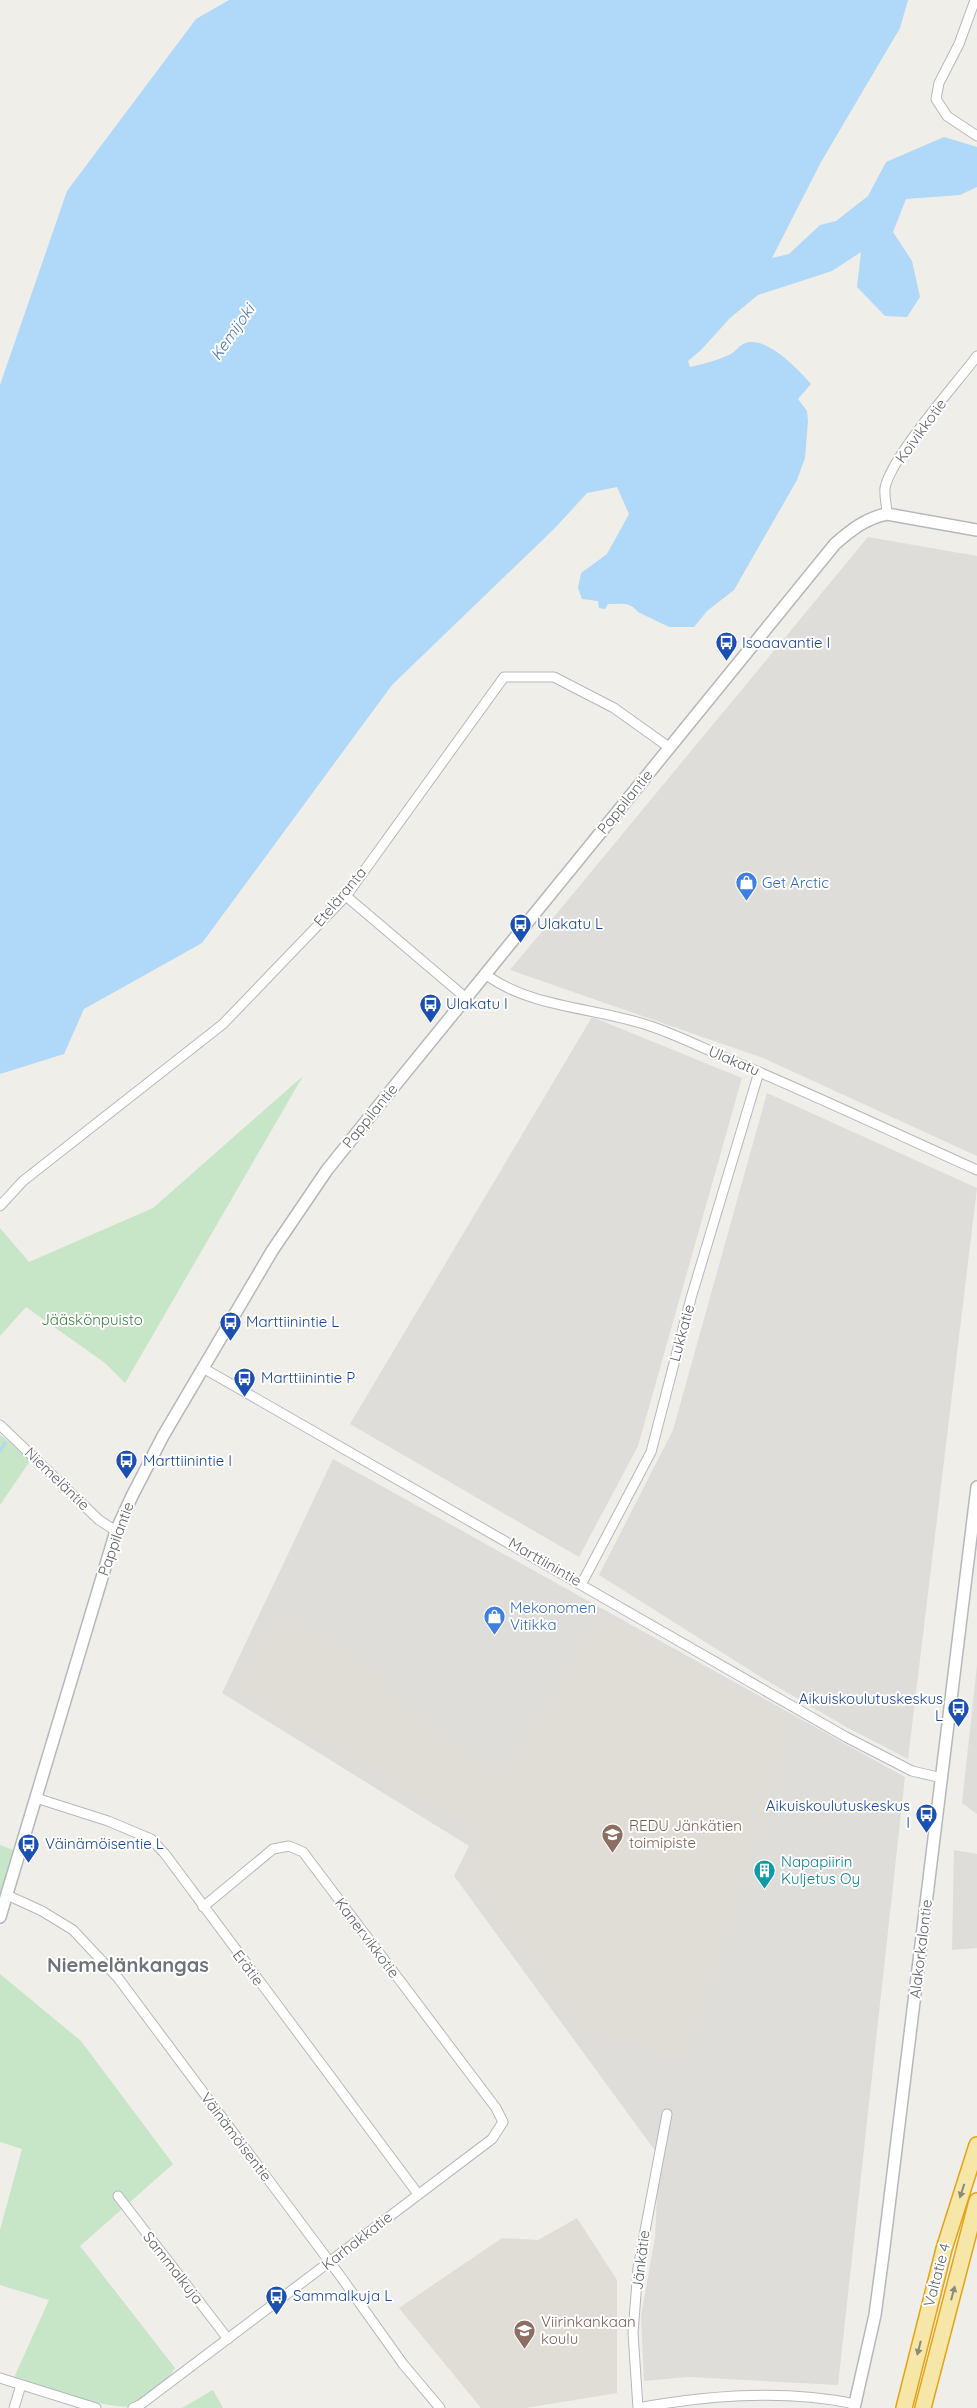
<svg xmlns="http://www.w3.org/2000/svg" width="977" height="2408" viewBox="0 0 977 2408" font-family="Quicksand,sans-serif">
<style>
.industrial{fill:#dfddda}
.education{fill:#e0ddd6}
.green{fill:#c7e5c7}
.water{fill:#b0d8f8}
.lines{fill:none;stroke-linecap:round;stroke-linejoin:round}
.stream{stroke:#b0d8f8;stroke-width:3}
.minor-casing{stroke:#b5b8bb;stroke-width:11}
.tertiary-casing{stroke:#b5b8bb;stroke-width:14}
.trunk-casing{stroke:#e3a314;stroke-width:18}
.minor{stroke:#fff;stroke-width:9}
.tertiary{stroke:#fff;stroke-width:11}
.trunk{stroke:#f6e6a8;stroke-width:15}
.oneway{fill:#8c8a7a}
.labels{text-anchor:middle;stroke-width:4;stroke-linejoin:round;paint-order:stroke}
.street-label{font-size:15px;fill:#5f6367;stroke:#fff}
.transit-label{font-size:15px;fill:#164399;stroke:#fff;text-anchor:start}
.shop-label{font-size:15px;fill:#366cbe;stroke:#fff;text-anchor:start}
.park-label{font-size:15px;fill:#3d8040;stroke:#fff}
.education-label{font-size:15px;fill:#785e54;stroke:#fff;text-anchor:start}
.culture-label{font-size:15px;fill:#0d838f;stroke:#fff;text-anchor:start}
.water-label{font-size:16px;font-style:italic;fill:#4c79aa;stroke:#fff}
.district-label{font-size:20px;font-weight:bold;fill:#707479;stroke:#fff}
</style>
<rect width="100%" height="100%" fill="#f0eee8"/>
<g class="industrial">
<path d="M868,537L977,556V1156L763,1058L510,970Z"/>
<path d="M592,1017L742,1078L638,1446L579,1557L350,1424Z"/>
<path d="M767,1093L977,1188L908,1759L848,1728L764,1679L599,1575L673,1430Z"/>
<path d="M333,1459L905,1777L838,2385L688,2377L644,2381L641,2316L655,2237L659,2156L454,1876L469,1846L222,1693Z"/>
<path d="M977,1665V1814L962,1803Z"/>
<path d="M954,1850L977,1854V1948L952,1950Z"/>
</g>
<g class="education">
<path d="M281,1613L389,1680V1695L499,1780L600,1616L794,1724L686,2061L583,2032L465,1872L484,1836L238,1691Z"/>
<path d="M577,2218L617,2280V2393L526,2408H481L399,2308L502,2238L538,2240Z"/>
</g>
<g class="green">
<path d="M303,1076L125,1383L105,1363L26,1307L0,1336V1228L29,1262L153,1208Z"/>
<path d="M0,1435L32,1458L0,1505Z"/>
<path d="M0,1845L16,1851L0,1903Z"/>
<path d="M0,1974L81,2041L173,2164L80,2246L175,2368C164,2384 153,2400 134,2407C109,2408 38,2390 12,2382L49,2300L0,2285V2230L22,2149L0,2142Z"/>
<path d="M213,2390L223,2408H182Z"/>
</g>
<path class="water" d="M229,0H908L900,28L821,162L772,258L789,254L820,225L836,221L868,196L886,162L944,137L977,147V187L960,195L906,199L893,232L912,261L920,297L907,317L885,316L857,287L861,252L832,271L758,295L730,318L701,350L688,361L690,367C704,364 718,360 731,354C736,351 739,346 743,344C764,333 798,369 811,384L798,399L807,411L808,421L805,458L797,480L734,590L707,611L694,627H669L638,612C630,601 619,604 608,604L605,609L599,608L598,601L582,599L578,588L581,573L607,554L629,514L617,487L587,493L555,528L392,685L202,943L84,1009L64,1054L0,1074V385L67,191L196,19Z"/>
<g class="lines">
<path class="stream" d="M0,1451L5,1443"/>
<defs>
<g id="minor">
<path d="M975,0L959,44L939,83L936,99L947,116L977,136"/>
<path d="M887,514C887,506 884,496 885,488C891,457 956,384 977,356"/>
<path d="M346,896L466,998"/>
<path d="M485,974C532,1009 596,1007 650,1026C680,1036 709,1051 738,1063C818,1097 897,1134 977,1170"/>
<path d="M0,1206L23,1181L223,1024L346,896L504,677H554L614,708L670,748"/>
<path d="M203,1368L846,1737L912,1771L942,1778"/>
<path d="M0,1425L99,1520L116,1531"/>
<path d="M582,1583L651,1452L691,1298L759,1072"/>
<path d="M36,1798L108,1821L151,1839L165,1854L418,2194"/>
<path d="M7,1895L42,1911L73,1930L118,1978L341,2277L403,2364L440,2408"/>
<path d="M667,2114L638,2268L633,2333L638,2408C709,2395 784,2389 855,2404"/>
<path d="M118,2196L228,2339"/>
<path d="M0,2378L96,2408"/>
<path d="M14,2408L21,2385"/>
<path d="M133,2408L140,2405L492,2139L503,2122L496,2108L303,1852L289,1846L273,1849L203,1907"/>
</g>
<g id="tertiary">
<path d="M0,1917L116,1531L132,1496L163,1436L272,1251L327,1170L375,1110L835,544C851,530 866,518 887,514L977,530"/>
<path d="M854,2408L875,2315L883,2255L977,1487"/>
</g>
<g id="trunk">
<path d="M904,2408L944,2249L977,2145"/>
<path d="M923,2408L977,2201"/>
</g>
</defs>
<use href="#minor" class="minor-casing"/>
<use href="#tertiary" class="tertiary-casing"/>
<use href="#trunk" class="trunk-casing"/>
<use href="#minor" class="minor"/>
<use href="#tertiary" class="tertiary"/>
<use href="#trunk" class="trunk"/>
</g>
<defs><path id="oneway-solid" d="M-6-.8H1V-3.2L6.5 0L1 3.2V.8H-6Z" transform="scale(1.25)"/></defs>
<g class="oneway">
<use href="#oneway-solid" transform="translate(962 2191) rotate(108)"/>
<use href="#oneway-solid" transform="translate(953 2293) rotate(-75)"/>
<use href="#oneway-solid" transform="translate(919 2348) rotate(104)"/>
</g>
<defs>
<symbol id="bus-pin" viewBox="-11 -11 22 30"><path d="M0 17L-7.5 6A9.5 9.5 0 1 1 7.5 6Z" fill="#1a4fb4" stroke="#fff"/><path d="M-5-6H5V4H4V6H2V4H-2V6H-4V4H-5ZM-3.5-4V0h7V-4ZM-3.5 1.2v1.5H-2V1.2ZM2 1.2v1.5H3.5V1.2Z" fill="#fff"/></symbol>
<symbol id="shop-pin" viewBox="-11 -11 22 30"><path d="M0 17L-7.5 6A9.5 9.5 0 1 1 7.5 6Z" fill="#3f7fe0" stroke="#fff"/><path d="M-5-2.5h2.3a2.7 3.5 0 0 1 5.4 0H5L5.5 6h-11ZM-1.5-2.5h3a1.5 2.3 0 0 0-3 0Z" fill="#fff"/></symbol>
<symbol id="school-pin" viewBox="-11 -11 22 30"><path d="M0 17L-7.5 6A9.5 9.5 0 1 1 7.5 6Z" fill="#8d6e63" stroke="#fff"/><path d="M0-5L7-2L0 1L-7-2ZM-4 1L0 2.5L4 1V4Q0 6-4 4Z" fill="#fff"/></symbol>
<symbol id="building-pin" viewBox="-11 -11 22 30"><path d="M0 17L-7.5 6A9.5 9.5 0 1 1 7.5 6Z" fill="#0f9aa8" stroke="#fff"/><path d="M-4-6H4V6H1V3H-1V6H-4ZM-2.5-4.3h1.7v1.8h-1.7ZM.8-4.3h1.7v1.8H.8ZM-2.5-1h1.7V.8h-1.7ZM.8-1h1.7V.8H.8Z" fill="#fff"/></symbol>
</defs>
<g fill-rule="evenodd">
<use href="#bus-pin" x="714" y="630" width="25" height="34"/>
<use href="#shop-pin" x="734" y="870" width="25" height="34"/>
<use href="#bus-pin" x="508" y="912" width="25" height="34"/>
<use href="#bus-pin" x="418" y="992" width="25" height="34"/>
<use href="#bus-pin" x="218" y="1310" width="25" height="34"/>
<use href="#bus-pin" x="232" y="1366" width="25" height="34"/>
<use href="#bus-pin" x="114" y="1448" width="25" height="34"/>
<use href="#shop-pin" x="482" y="1604" width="25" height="34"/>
<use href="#bus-pin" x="946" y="1696" width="25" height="34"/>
<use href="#bus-pin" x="914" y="1802" width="25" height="34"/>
<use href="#school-pin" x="600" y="1822" width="25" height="34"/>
<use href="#bus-pin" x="16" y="1832" width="25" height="34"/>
<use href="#building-pin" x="752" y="1858" width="25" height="34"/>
<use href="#bus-pin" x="264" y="2284" width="25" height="34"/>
<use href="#school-pin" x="512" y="2318" width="25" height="34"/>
</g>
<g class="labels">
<g class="street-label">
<text transform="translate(921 431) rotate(-54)" y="5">Koivikkotie</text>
<text transform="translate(625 802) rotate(-51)" y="5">Pappilantie</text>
<text transform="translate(340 897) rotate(-50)" y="5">Eteläranta</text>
<text transform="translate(734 1061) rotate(23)" y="5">Ulakatu</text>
<text transform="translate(370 1116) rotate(-51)" y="5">Pappilantie</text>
<text transform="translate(682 1333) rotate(-75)" y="5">Lukkatie</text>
<text transform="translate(57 1479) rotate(44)" y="5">Niemeläntie</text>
<text transform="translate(116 1539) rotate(-70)" y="5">Pappilantie</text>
<text transform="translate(545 1562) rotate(30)" y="5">Marttiinintie</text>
<text transform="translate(367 1938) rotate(53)" y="5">Kanervikkotie</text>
<text transform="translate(921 1949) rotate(-83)" y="5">Alakorkalontie</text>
<text transform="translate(248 1968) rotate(53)" y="5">Erätie</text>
<text transform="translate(236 2137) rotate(53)" y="5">Väinämöisentie</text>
<text transform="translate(357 2241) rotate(-38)" y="5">Karhakkatie</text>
<text transform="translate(641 2260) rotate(-83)" y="5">Jänkätie</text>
<text transform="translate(173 2268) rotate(52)" y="5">Sammalkuja</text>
<text transform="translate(937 2275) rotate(-75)" y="5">Valtatie 4</text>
</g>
<g class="transit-label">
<text x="742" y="648">Isoaavantie I</text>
<text x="537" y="929">Ulakatu L</text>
<text x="446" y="1009">Ulakatu I</text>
<text x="246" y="1327">Marttiinintie L</text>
<text x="261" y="1383">Marttiinintie P</text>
<text x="143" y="1466">Marttiinintie I</text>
<text x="943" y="1704" text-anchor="end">Aikuiskoulutuskeskus<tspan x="943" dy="17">L</tspan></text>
<text x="910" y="1811" text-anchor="end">Aikuiskoulutuskeskus<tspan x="910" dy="17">I</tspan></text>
<text x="45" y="1849">Väinämöisentie L</text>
<text x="293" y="2301">Sammalkuja L</text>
</g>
<g class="shop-label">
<text x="762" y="888">Get Arctic</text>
<text x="510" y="1613">Mekonomen<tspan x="510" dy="17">Vitikka</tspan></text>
</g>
<g class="park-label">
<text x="92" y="1325">Jääskönpuisto</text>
</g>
<g class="education-label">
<text x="629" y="1831">REDU Jänkätien<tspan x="629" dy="17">toimipiste</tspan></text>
<text x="541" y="2327">Viirinkankaan<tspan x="541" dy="17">koulu</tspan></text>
</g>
<g class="culture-label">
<text x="781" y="1867">Napapiirin<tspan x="781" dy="17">Kuljetus Oy</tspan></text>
</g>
<g class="water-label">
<text transform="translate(232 332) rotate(-55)" y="6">Kemijoki</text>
</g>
<g class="district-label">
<text x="128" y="1972">Niemelänkangas</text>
</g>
</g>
</svg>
